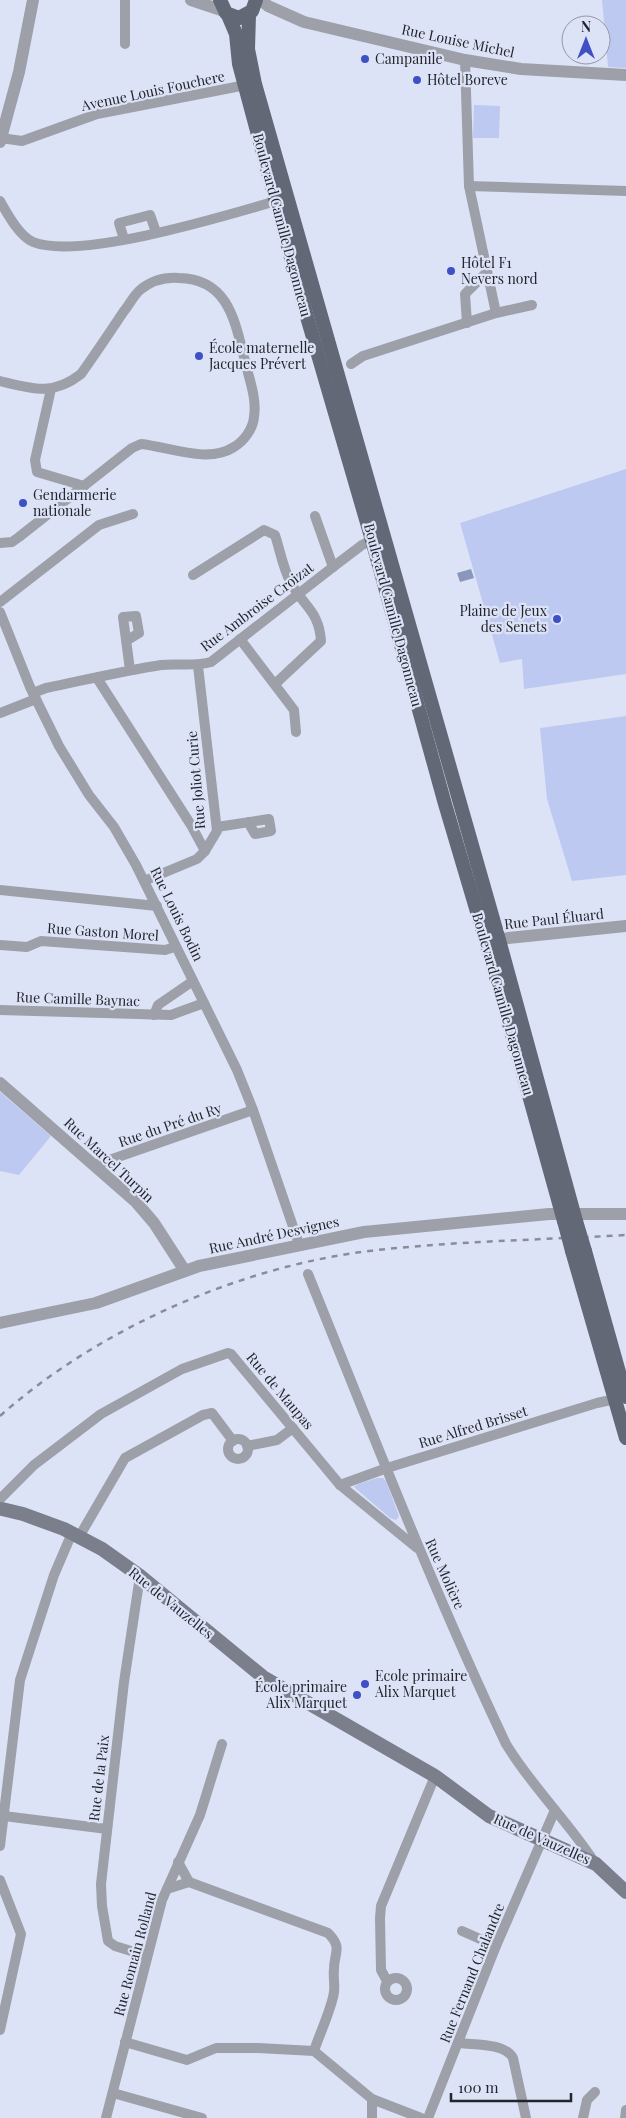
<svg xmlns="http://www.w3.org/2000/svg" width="626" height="2118" viewBox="0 0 626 2118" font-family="'Playfair Display',serif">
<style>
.green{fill:#bdc9f0}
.water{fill:#8a96bc}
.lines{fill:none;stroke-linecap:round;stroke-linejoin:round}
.minor{stroke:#9da0a8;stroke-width:10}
.tertiary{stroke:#9da0a8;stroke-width:12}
.secondary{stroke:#7b7f8b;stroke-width:14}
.primary{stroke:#636877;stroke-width:14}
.rail{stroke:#898d9b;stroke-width:2.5;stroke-dasharray:6 6;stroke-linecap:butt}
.primary-bridge{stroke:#636877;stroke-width:14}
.poi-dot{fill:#3f50c4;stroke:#dde3f7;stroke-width:2}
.labels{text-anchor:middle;stroke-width:4.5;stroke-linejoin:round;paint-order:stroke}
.street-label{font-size:14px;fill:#23252c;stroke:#dde3f7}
.poi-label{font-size:14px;fill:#23252c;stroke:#dde3f7;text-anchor:start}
</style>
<rect width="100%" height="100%" fill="#dde3f7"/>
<g class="green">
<path d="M602,0H626V68L608,67Z"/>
<path d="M474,105L500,106L499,138H473Z"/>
<path d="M626,469V674L524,689L522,659L500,663L460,523Z"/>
<path d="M626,716V875L572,881L547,799L540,728Z"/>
<path d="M0,1092L51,1136L19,1175L0,1171Z"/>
<path d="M377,1478H383L386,1481L399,1516L396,1520L390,1518L354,1487L358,1484Z"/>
</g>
<path class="water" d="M471,569L474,578L460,582L457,573Z"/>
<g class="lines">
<g class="minor">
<path d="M125,44V0"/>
<path d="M465,60L469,186L496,313"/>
<path d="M1,138L22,141L97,114L251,84"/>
<path d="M469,186L626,191"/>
<path d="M0,201C7,213 19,236 33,242C80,261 231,214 283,199"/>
<path d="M124,239L119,223L150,215L156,232"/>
<path d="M467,323L465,294L487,272"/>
<path d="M351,364L363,356L496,313L532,305"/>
<path d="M0,381C33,389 53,396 81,374C96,353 110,332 124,311C129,305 134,295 140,290C151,281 165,277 179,278C229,279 235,322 245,361C249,379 257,398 254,417C253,429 244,441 234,447C208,464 170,447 141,444L132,448L19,537L12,542L0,543"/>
<path d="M51,389L35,460L37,472L84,486"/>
<path d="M315,516L333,567"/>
<path d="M193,575L264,530L275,535C280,550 283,569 291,583C304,607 319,611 321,641L275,684"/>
<path d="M0,602L99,525L133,514"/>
<path d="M0,612L30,687L59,746L89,795L114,827L136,865L237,1070L253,1110L299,1244"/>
<path d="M240,639L294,710L296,732"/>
<path d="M126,641L139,633L136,616L123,617L130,670"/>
<path d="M97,678L191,825L205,851"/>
<path d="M33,693L46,688C85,680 123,671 161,665C178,663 194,667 211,662L333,567L362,545L372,540"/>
<path d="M0,713L36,699"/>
<path d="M217,827L269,819L271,831L255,834L248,822"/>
<path d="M144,881L197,859L205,851L217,831L198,666"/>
<path d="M0,890L157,906"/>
<path d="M0,945L27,947L41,941L165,950L175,947"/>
<path d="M0,1010L171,1015L204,1003"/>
<path d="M154,1015L158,1005L193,981"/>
<path d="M95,1165L253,1110"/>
<path d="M308,1274C372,1432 433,1590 506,1744C532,1787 568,1821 595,1863"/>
<circle cx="238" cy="1449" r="10"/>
<path d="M247,1446L277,1440L293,1428"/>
<path d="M340,1485L387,1468L597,1403L620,1398"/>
<path d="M0,1499L34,1465L101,1414L182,1369L228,1353L231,1354L340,1485L417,1548"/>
<path d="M79,1537L125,1458L203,1415L212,1413L233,1441"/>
<path d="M140,1576L124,1682L101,1884L102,1906L108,1941L115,1946L147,1956"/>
<path d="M4,1816L107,1829"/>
<path d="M0,1846L20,1680L54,1575L72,1533"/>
<path d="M178,1862L189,1882"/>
<path d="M0,1880L21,1934L0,2030"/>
<path d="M167,1889L189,1882L328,1933C343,1948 334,1952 334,1969C333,1976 335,1985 334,1992C332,2008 319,2035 314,2051"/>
<path d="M462,1931L496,1946"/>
<circle cx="396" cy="1989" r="11"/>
<path d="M387,1981L381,1970L380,1918L381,1906L435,1776"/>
<path d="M125,2042L187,2060L216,2048H258L314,2051L372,2099L421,2118"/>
<path d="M460,2043C475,2045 505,2043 513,2058L526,2118"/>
<path d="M113,2093L202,2118"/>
<path d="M106,2118L162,1900L200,1815L222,1744"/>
<path d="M372,2118V2099"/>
<path d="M428,2118L496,1946L555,1810"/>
<path d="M583,2118L587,2100L595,2092"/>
<path d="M625,2118L626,2110"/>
</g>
<g class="tertiary">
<path d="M191,0L224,11"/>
<path d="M261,0L268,6L304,22L465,60L521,69L626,75"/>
<path d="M0,142L19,72L33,0"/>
<path d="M490,942L508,938L626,926"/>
<path d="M0,1083L136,1202L154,1223L185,1271"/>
<path d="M0,1323L96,1303L199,1266L364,1232L549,1214H626"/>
</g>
<path class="secondary" d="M2,1509L23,1514L64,1529L102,1549L140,1576L263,1677L435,1776L489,1816L596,1864L626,1892"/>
<g class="primary">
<path d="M220,0L226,13L239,18L252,11L256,0"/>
<path d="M249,14L248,49L255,84L499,940L576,1221"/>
<path d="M228,15L236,34L239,64L307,317L372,540L445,804L491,959L564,1221"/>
<path d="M572,1251L626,1438"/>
<path d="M585,1251L626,1397"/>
</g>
<path class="rail" d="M0,1416C98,1329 239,1267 369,1251C454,1241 540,1240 626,1235"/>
<g class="primary-bridge">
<path d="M564,1221L572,1251"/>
<path d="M576,1221L585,1251"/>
</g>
</g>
<g class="poi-dot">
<circle cx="365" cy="59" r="5"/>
<circle cx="417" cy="80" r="5"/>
<circle cx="451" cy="271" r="5"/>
<circle cx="199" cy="356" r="5"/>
<circle cx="23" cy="503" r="5"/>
<circle cx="557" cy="619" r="5"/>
<circle cx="365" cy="1684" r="5"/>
<circle cx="357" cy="1695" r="5"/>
</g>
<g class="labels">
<g class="street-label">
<text transform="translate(458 41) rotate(12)" y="5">Rue Louise Michel</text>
<text transform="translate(153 91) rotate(-12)" y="5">Avenue Louis Fouchere</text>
<text transform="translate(282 225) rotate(75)" y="5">Boulevard Camille Dagonneau</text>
<text transform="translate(257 607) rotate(-37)" y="5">Rue Ambroise Croizat</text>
<text transform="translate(393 615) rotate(75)" y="5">Boulevard Camille Dagonneau</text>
<text transform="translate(196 780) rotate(-95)" y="5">Rue Joliot Curie</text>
<text transform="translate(177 914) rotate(64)" y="5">Rue Louis Bodin</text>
<text transform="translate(554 919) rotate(-6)" y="5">Rue Paul Éluard</text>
<text transform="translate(103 932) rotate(4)" y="5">Rue Gaston Morel</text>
<text transform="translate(78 999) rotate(2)" y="5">Rue Camille Baynac</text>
<text transform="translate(503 1004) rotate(74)" y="5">Boulevard Camille Dagonneau</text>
<text transform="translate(170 1125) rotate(-19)" y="5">Rue du Pré du Ry</text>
<text transform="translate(109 1160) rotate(43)" y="5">Rue Marcel Turpin</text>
<text transform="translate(274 1235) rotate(-12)" y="5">Rue André Desvignes</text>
<text transform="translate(280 1391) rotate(50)" y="5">Rue de Maupas</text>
<text transform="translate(473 1427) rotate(-17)" y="5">Rue Alfred Brisset</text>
<text transform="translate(445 1574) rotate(66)" y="5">Rue Molière</text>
<text transform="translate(171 1603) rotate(39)" y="5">Rue de Vauzelles</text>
<text transform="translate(99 1778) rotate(-83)" y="5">Rue de la Paix</text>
<text transform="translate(542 1839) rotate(24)" y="5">Rue de Vauzelles</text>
<text transform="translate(135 1954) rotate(-75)" y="5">Rue Romain Rolland</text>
<text transform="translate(472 1973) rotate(-68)" y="5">Rue Fernand Chalandre</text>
</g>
<g class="poi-label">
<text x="375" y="64">Campanile</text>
<text x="427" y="85">Hôtel Boreve</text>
<text x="461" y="268">Hôtel F1<tspan x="461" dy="16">Nevers nord</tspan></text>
<text x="209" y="353">École maternelle<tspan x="209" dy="16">Jacques Prévert</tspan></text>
<text x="33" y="500">Gendarmerie<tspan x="33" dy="16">nationale</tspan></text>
<text x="547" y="616" text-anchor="end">Plaine de Jeux<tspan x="547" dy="16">des Senets</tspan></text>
<text x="375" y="1681">Ecole primaire<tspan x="375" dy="16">Alix Marquet</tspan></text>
<text x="347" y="1692" text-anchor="end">École primaire<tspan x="347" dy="16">Alix Marquet</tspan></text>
</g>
</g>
<g transform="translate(586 40)"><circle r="24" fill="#dde3f7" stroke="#9397a6"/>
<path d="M0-4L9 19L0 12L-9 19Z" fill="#3f50c4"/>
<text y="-8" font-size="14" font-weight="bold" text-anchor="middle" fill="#23252c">N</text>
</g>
<path d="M451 2093v8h120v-8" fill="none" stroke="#23252c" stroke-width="2.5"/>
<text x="458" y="2093" font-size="15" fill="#23252c" stroke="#dde3f7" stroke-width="4" paint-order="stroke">100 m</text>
</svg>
